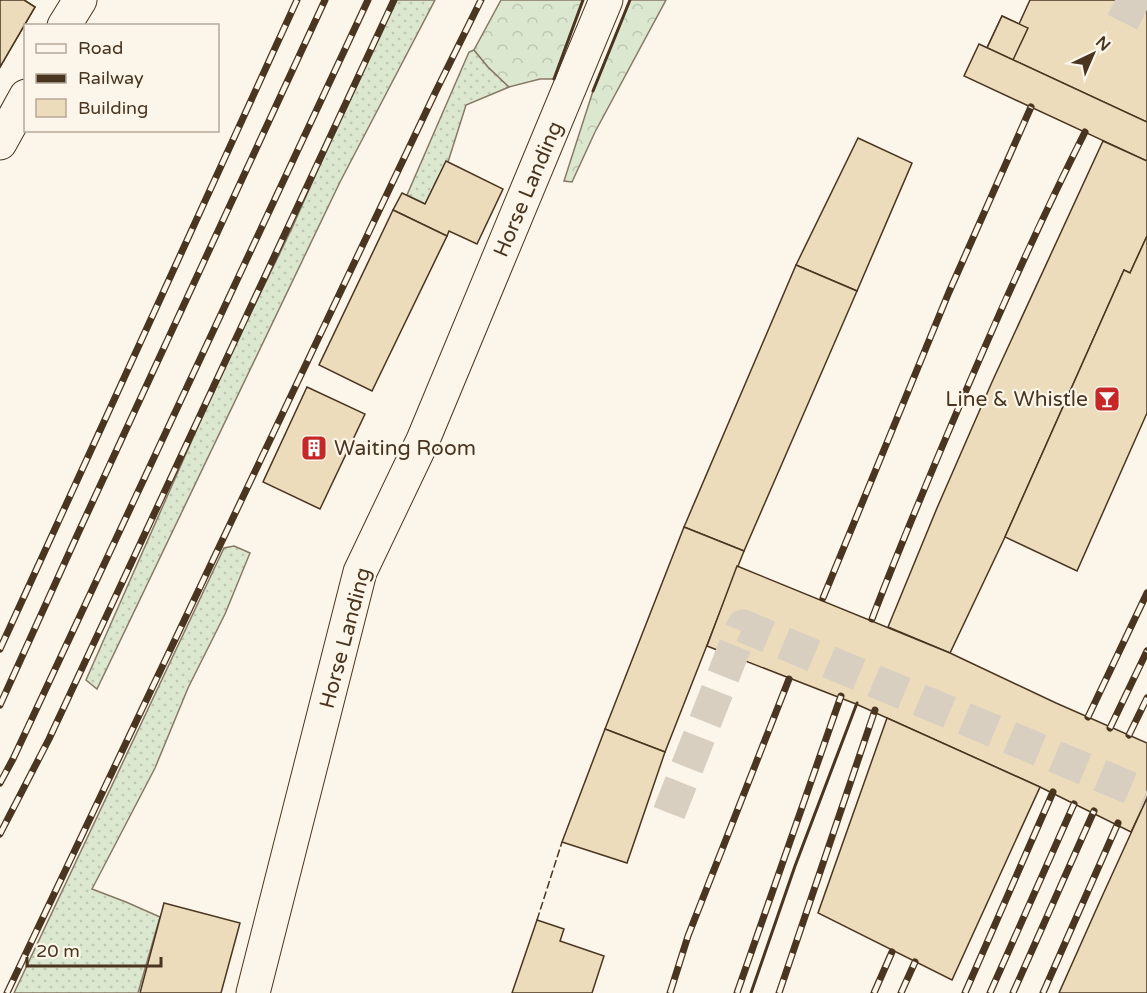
<svg xmlns="http://www.w3.org/2000/svg" width="1147" height="993" viewBox="0 0 1147 993" font-family="'Varela Round',sans-serif">
<style>
.grass{fill:url(#grass-dots);stroke:#887966;stroke-width:1.5}
.forest{fill:url(#forest-crowns);stroke:#887966;stroke-width:1.5}
.building{fill:#ecdcbc;stroke:#4a3520;stroke-width:1.5}
.lines{fill:none;stroke-linecap:round;stroke-linejoin:round}
.minor-tunnel{stroke:#d8cfc1;stroke-width:33;stroke-dasharray:33 16;stroke-linecap:butt}
.minor-casing{stroke:#4a3520;stroke-width:35}
.minor{stroke:#fbf6e9;stroke-width:33}
.rail-casing{stroke:#4a3520;stroke-width:7}
.rail{stroke:#fbf6e9;stroke-width:4.5;stroke-dasharray:14;stroke-linecap:butt}
.fence{stroke:#4a3520;stroke-width:1.5;stroke-dasharray:8 3;stroke-linecap:butt}
.wall{stroke:#4a3520;stroke-width:3}
.labels{text-anchor:middle;stroke-width:4.5;stroke-linejoin:round;paint-order:stroke}
.street-label{font-size:21px;fill:#4a3520;stroke:#fbf6e9}
.poi-label{font-size:21px;fill:#4a3520;stroke:#fbf6e9;text-anchor:end}
</style>
<defs>
<pattern id="grass-dots" width="8" height="8" patternUnits="userSpaceOnUse" patternTransform="scale(1.5)"><rect width="8" height="8" fill="#dce7d0"/><path d="M2 2h.1M6 6h.1" fill="none" stroke="#bec7b2" stroke-width="1.8" stroke-linecap="round"/></pattern>
<pattern id="forest-crowns" width="20" height="18" patternUnits="userSpaceOnUse" patternTransform="scale(1.5)"><rect width="20" height="18" fill="#dce7d0"/><path d="M2 6a3 3 0 1 1 6 0M12 15a3 3 0 1 1 6 0" fill="none" stroke="#bec7b2"/></pattern>
</defs>
<rect width="100%" height="100%" fill="#fbf6e9"/>
<g class="grass">
<path d="M396,0H435L340,182L97,689L86,680L223,370L292,228L355,86Z"/>
<path d="M474,50L488,67L509,87L466,105L448,162H446L425,204L407,195L469,52Z"/>
<path d="M234,546L250,553L225,614L188,688L155,768L92,889L126,902L160,917L138,993H14L224,548Z"/>
</g>
<g class="forest">
<path d="M501,0H583L554,79H540L509,87L488,67L474,50Z"/>
<path d="M630,0H666L595,132L572,182L564,181L593,91Z"/>
</g>
<g class="building">
<path d="M0,0H24L35,7L0,67Z"/>
<path d="M0,0H24L35,7L0,67Z"/>
<path d="M1030,0H1147V122L987,48L1002,16L1019,24Z"/>
<path d="M1002,16L1028,28L1013,60L987,48Z"/>
<path d="M979,44L1147,122V161L964,76Z"/>
<path d="M858,138L912,163L857,291L796,265Z"/>
<path d="M1103,141L1147,161V236L1130,273L1124,270L1005,537L950,653L888,627L937,508L992,382Z"/>
<path d="M446,161L503,189L477,244L449,231L447,236L393,210L402,193L425,204Z"/>
<path d="M393,210L447,236L372,391L319,365Z"/>
<path d="M1147,236V413L1077,571L1005,537L1124,270L1130,273Z"/>
<path d="M796,265L857,291L744,551L684,527Z"/>
<path d="M307,387L365,414L320,509L263,482Z"/>
<path d="M684,527L744,551L665,752L605,729Z"/>
<path d="M737,566L950,653L1056,703L1147,743V798L1131,832L1040,787L856,704L707,646Z"/>
<path d="M887,718L1040,787L952,980L818,913Z"/>
<path d="M605,729L665,752L627,863L562,842Z"/>
<path d="M1147,798V993H1059L1100,901Z"/>
<path d="M164,903L240,923L221,993H140Z"/>
<path d="M537,920L564,929L560,941L604,956L592,993H512Z"/>
</g>
<g class="lines">
<g class="minor-tunnel">
<path d="M1115,0L1147,16"/>
<path d="M669,813L743,626L1147,795"/>
</g>
<defs>
<g id="minor">
<path d="M64,26L80,0"/>
<path d="M0,143L26,96"/>
<path d="M253,993L360,572L423,440L606,0"/>
</g>
</defs>
<use href="#minor" class="minor-casing"/>
<use href="#minor" class="minor"/>
<defs>
<g id="rail">
<path d="M823,598L949,292L1031,107"/>
<path d="M872,619C894,561 918,504 942,447C987,340 1033,235 1085,132"/>
<path d="M0,649L297,0"/>
<path d="M0,705L80,529L325,0"/>
<path d="M1088,717L1147,593"/>
<path d="M1110,728L1147,651"/>
<path d="M1129,735L1147,698"/>
<path d="M0,783L13,759L368,0"/>
<path d="M0,834L49,739L394,0"/>
<path d="M7,993L435,93L481,0"/>
<path d="M670,993L688,936L789,679"/>
<path d="M737,993L841,696"/>
<path d="M779,993L875,710"/>
<path d="M874,993L892,952"/>
<path d="M901,993L915,962"/>
<path d="M965,993L1053,792"/>
<path d="M990,993L1074,804"/>
<path d="M1013,993L1094,811"/>
<path d="M1043,993L1118,823"/>
</g>
</defs>
<use href="#rail" class="rail-casing"/>
<use href="#rail" class="rail"/>
<path class="fence" d="M537,920L562,842"/>
<g class="wall">
<path d="M554,79L583,0"/>
<path d="M593,91L630,0"/>
<path d="M751,993L795,866L857,703"/>
</g>
</g>
<defs>
<symbol id="bar-square" viewBox="-11 -11 22 22"><rect x="-9" y="-9" width="18" height="18" rx="4" fill="#c62828" stroke="#fbf6e9"/><path d="M-6-5H6L.8 .8V4.5H3.5V6h-7V4.5H-.8V.8Z" fill="#fff"/></symbol>
<symbol id="building-square" viewBox="-11 -11 22 22"><rect x="-9" y="-9" width="18" height="18" rx="4" fill="#c62828" stroke="#fbf6e9"/><path d="M-4-6H4V6H1V3H-1V6H-4ZM-2.5-4.3h1.7v1.8h-1.7ZM.8-4.3h1.7v1.8H.8ZM-2.5-1h1.7V.8h-1.7ZM.8-1h1.7V.8H.8Z" fill="#fff"/></symbol>
</defs>
<g fill-rule="evenodd">
<use href="#bar-square" x="1092" y="384" width="30" height="30"/>
<use href="#building-square" x="299" y="433" width="30" height="30"/>
</g>
<g class="labels">
<g class="street-label">
<text transform="translate(528 189) rotate(-67)" y="7">Horse Landing</text>
<text transform="translate(345 638) rotate(-75)" y="7">Horse Landing</text>
</g>
<g class="poi-label">
<text x="1088" y="406">Line &amp; Whistle</text>
<text x="334" y="455" text-anchor="start">Waiting Room</text>
</g>
</g>
<rect x="24" y="24" width="195" height="108" fill="#fbf6e9" stroke="#b4a999" stroke-width="1.5"/>
<rect x="36" y="44" width="30" height="9" fill="#fbf6e9" stroke="#b4a999" stroke-width="1.5"/>
<text x="78" y="54" font-size="18" fill="#4a3520">Road</text>
<rect x="36" y="74" width="30" height="9" fill="#4a3520" stroke="#b4a999" stroke-width="1.5"/>
<text x="78" y="84" font-size="18" fill="#4a3520">Railway</text>
<rect x="36" y="99" width="30" height="18" fill="#ecdcbc" stroke="#b4a999" stroke-width="1.5"/>
<text x="78" y="114" font-size="18" fill="#4a3520">Building</text>
<g transform="translate(1093 54) rotate(44)" stroke="#fbf6e9" stroke-width="4.5" paint-order="stroke">
<path d="M0-4.5L10 22L0 15L-10 22Z" fill="#4a3520"/>
<text y="-9" font-size="16" font-weight="bold" text-anchor="middle" fill="#4a3520">N</text>
</g>
<path d="M27 957v9h134v-9" fill="none" stroke="#4a3520" stroke-width="3"/>
<text x="36" y="957" font-size="18" fill="#4a3520" stroke="#fbf6e9" stroke-width="4.5" paint-order="stroke">20 m</text>
</svg>
